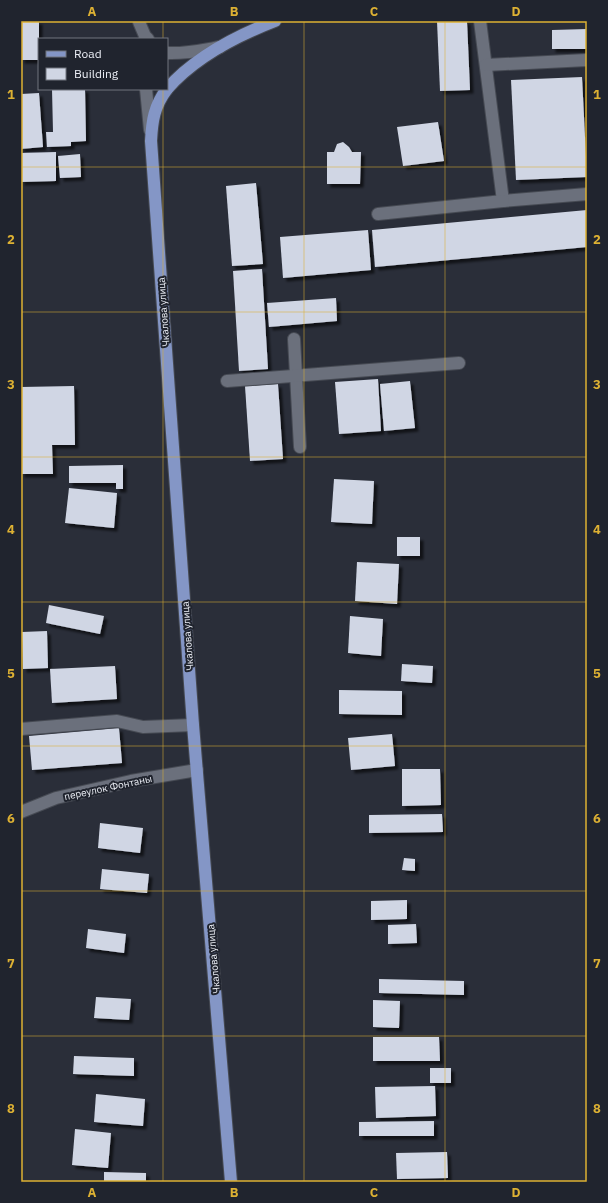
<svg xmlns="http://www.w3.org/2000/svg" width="608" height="1203" viewBox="0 0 608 1203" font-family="'IBM Plex Sans',sans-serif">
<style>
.building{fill:#d0d6e4;filter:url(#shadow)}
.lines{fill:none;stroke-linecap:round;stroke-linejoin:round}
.minor-casing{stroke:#464a53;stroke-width:14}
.major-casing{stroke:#464a53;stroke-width:14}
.minor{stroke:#6b707c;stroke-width:12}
.major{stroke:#8496c6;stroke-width:12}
.grid{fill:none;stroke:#ddb133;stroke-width:1;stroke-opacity:0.55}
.labels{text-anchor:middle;stroke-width:4;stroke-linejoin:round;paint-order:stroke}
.street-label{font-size:10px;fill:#ebeef5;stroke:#20242e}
.neatline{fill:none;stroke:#ddb133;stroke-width:1.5}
.grid-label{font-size:13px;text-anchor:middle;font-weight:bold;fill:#ddb133}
</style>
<defs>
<filter id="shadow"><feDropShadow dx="3.5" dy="3.5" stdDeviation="1" flood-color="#0009"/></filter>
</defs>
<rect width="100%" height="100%" fill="#2a2e39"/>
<g class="building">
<rect x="21" y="21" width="18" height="39"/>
<path d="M437,21H467L470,90L440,91Z"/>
<path d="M587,29V49H552V30Z"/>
<path d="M582,77L587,177L516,180L511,80Z"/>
<path d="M52,89H85L86,141L71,142V146L47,147L46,132H53Z"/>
<path d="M39,93L43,147L21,149V94Z"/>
<path d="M438,122L444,161L403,166L397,127Z"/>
<path d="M343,142L349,147L352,152H361L360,184H327V152H334L337,144Z"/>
<path d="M56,152V181L21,182V153Z"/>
<path d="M80,154L81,177L60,178L58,156Z"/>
<path d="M256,183L263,264L232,266L226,186Z"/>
<path d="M587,210V247L375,267L372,230Z"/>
<path d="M368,230L371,270L283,278L280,237Z"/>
<path d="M262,269L268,369L239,371L233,271Z"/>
<path d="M336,298L337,321L269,327L267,303Z"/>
<path d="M378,379L381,431L339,434L335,382Z"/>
<path d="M410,381L415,428L384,431L380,384Z"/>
<path d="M278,384L283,459L250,461L245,386Z"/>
<path d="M74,386L75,445H52L53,474H21V387Z"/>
<path d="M123,465V489H116V483H69V466Z"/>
<path d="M334,479L374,481L372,524L331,522Z"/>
<path d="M69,488L117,493L114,528L65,523Z"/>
<rect x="397" y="537" width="23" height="19"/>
<path d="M357,562L399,564L397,604L355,601Z"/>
<path d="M49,605L104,616L100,634L46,623Z"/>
<path d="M350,616L383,619L381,656L348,653Z"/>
<path d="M47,631L48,668L23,669L22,632Z"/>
<path d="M402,664L433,666L432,683L401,681Z"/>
<path d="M115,666L117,699L52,703L50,669Z"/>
<path d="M339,690L402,691V715L339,714Z"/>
<path d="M119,728L122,763L32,770L29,736Z"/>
<path d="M392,734L395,766L351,770L348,738Z"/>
<path d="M402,769H440L441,805L402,806Z"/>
<path d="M442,814L443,832L369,833V815Z"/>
<path d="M100,823L143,828L140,853L98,848Z"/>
<path d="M404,858L415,859V871L402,870Z"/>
<path d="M102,869L149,874L147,893L100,889Z"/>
<path d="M407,900V919L371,920V901Z"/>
<path d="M416,924L417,943L388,944V925Z"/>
<path d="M88,929L126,934L124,953L86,948Z"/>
<path d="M379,979L464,981V995L379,993Z"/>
<path d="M96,997L131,999L129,1020L94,1018Z"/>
<path d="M373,1000L400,1001L399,1028L373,1027Z"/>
<path d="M373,1037H439L440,1061H373Z"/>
<path d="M74,1056L134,1058V1076L73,1074Z"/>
<rect x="430" y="1068" width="21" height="15"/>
<path d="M435,1086L436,1116L376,1118L375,1087Z"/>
<path d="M96,1094L145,1099L143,1126L94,1122Z"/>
<path d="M434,1121V1136H359V1122Z"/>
<path d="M75,1129L111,1133L108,1168L72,1165Z"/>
<path d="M447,1152L448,1178L397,1179L396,1153Z"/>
<path d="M104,1172L146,1173V1182H104Z"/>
</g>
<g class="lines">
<defs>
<g id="minor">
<path d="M480,21L503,201L587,194"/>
<path d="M139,22L145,36L148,39"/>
<path d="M167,53C185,54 203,50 220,47"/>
<path d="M486,65L587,60"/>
<path d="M146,89L150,130"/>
<path d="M378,214L503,201"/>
<path d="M294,339L300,447"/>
<path d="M227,381L459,363"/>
<path d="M21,729L117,721L143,727L193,725"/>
<path d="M21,812L56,798L131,781L197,770"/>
</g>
<g id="major">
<path d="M167,89C154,106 152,121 151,141L193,725L231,1182"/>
<path d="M167,89C195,57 236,36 275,21"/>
</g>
</defs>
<use href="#minor" class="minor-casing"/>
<use href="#major" class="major-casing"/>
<use href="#minor" class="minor"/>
<use href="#major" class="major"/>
</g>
<path class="grid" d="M163,21V39M304,21V1182M445,21V1182M163,89V1182M21,167H587M21,312H587M21,457H587M21,602H587M21,746H587M21,891H587M21,1036H587"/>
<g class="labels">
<g class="street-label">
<text transform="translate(163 312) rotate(-94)" y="4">Чкалова улица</text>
<text transform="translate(187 636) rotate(-94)" y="4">Чкалова улица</text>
<text transform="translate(108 787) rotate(-12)" y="4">переулок Фонтаны</text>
<text transform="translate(213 959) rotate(-95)" y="4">Чкалова улица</text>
</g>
</g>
<rect width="608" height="1203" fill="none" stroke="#20242e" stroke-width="44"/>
<rect x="38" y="38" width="130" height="52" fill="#20242e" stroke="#71757e"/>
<rect x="46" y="51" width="20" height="6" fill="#8496c6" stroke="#71757e"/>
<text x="74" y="58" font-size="12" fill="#ebeef5">Road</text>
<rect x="46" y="68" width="20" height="12" fill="#d0d6e4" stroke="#71757e"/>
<text x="74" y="78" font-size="12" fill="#ebeef5">Building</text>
<rect x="22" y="22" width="564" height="1159" class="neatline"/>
<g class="grid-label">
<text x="92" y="16">A</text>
<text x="234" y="16">B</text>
<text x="374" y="16">C</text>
<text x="516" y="16">D</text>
<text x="11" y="99">1</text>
<text x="597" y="99">1</text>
<text x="11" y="244">2</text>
<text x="597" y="244">2</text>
<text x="11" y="389">3</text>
<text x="597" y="389">3</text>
<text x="11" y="534">4</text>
<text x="597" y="534">4</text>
<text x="11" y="678">5</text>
<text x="597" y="678">5</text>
<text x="11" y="823">6</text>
<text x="597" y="823">6</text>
<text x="11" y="968">7</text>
<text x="597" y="968">7</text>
<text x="11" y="1113">8</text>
<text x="597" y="1113">8</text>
<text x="92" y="1197">A</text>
<text x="234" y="1197">B</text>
<text x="374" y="1197">C</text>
<text x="516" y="1197">D</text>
</g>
</svg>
